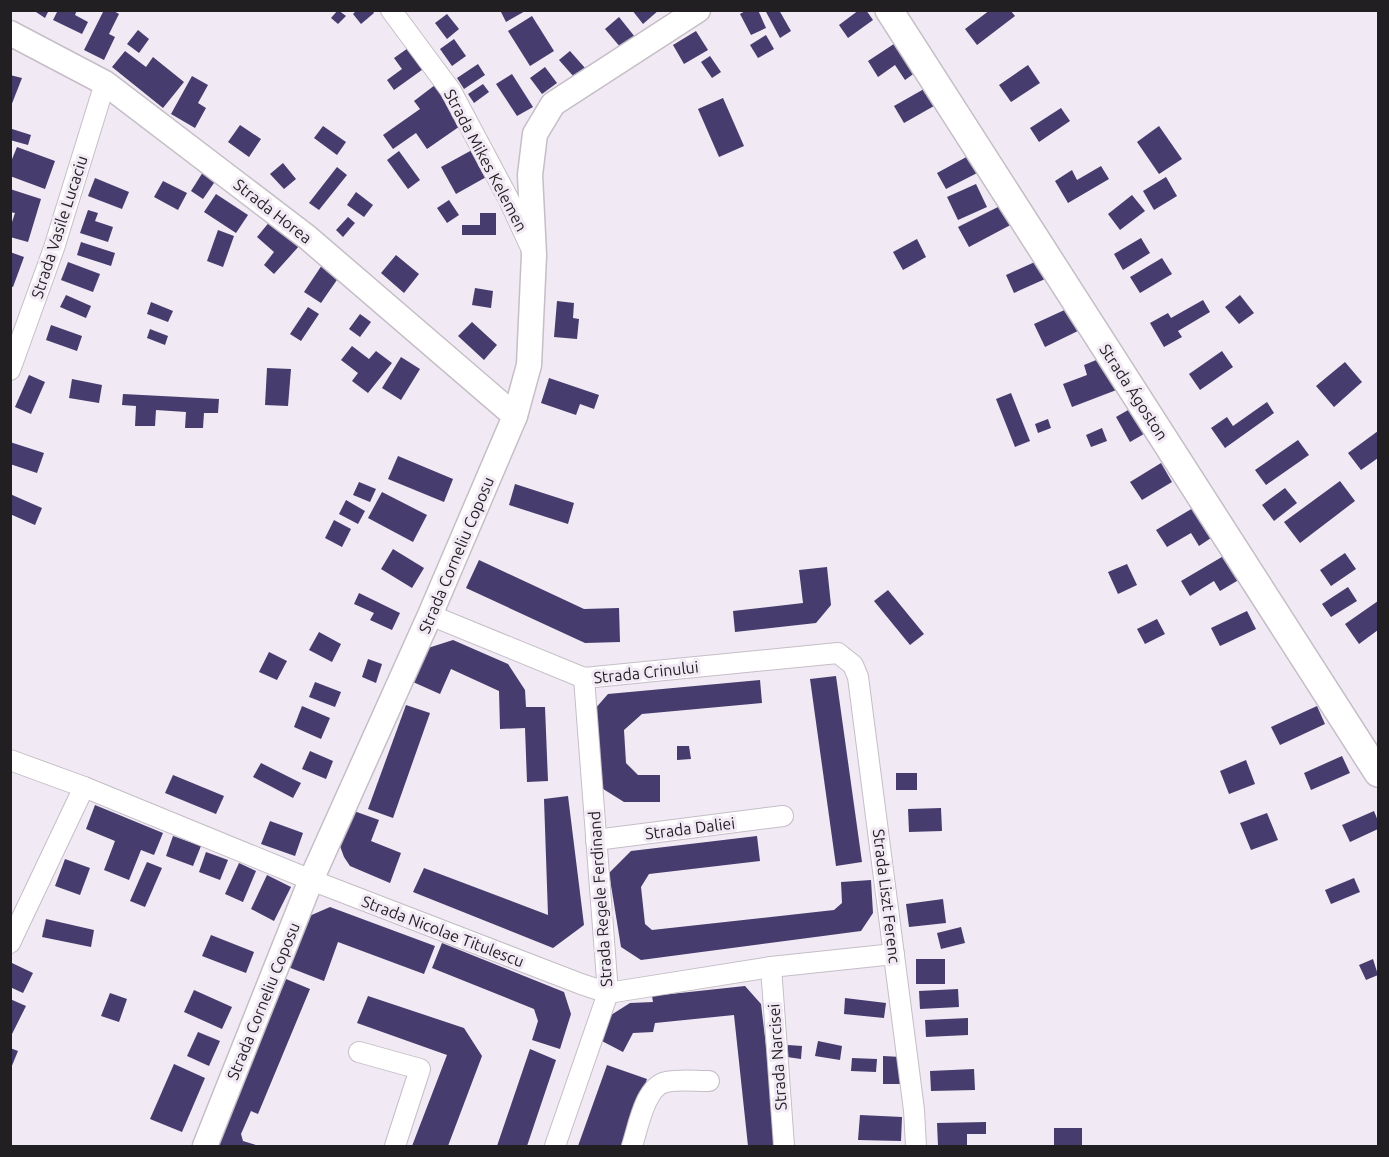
<svg xmlns="http://www.w3.org/2000/svg" width="1389" height="1157" viewBox="0 0 1389 1157" font-family="Ubuntu,sans-serif">
<style>
.building{fill:#463c6d}
.lines{fill:none;stroke-linecap:round;stroke-linejoin:round}
.minor-casing{stroke:#c5bec7;stroke-width:22}
.tertiary-casing{stroke:#c5bec7;stroke-width:27}
.secondary-casing{stroke:#c5bec7;stroke-width:30}
.minor{stroke:#fff;stroke-width:20}
.tertiary{stroke:#fff;stroke-width:24}
.secondary{stroke:#fff;stroke-width:27}
.labels{text-anchor:middle;stroke-width:6;stroke-linejoin:round;paint-order:stroke}
.street-label{font-size:16px;fill:#221f23;stroke:#f1e9f3}
</style>
<rect width="100%" height="100%" fill="#f1e9f3"/>
<g class="building">
<path d="M33,10H49L45,18Z"/>
<path d="M58,10H77L75,15L88,22L82,34L53,20Z"/>
<path d="M104,10H112L119,14L109,34L115,37L104,60L84,50Z"/>
<path d="M338,10L346,16L338,24L331,18Z"/>
<path d="M357,10H372L374,13L361,24L353,14Z"/>
<path d="M500,10H527L506,22Z"/>
<path d="M632,10H659L643,24Z"/>
<path d="M747,10H758L766,28L751,35L740,14Z"/>
<path d="M765,10H779L791,31L780,38Z"/>
<path d="M859,10H866L873,20L848,38L839,25Z"/>
<path d="M990,10H1010L1015,16L977,45L965,29Z"/>
<path d="M447,14L459,29L447,39L435,23Z"/>
<path d="M532,16L554,51L530,66L508,31Z"/>
<path d="M619,17L635,37L621,48L605,29Z"/>
<path d="M138,30L149,39L139,53L127,44Z"/>
<path d="M696,31L708,50L684,64L673,45Z"/>
<path d="M766,35L774,49L758,58L750,45Z"/>
<path d="M903,38L923,67L905,80L895,65L878,77L868,61Z"/>
<path d="M454,39L466,56L452,66L440,49Z"/>
<path d="M411,46L426,67L394,90L387,80L402,69L394,58Z"/>
<path d="M125,51L146,67L153,57L184,82L163,108L112,67Z"/>
<path d="M570,51L585,68L574,77L559,60Z"/>
<path d="M710,56L721,72L712,78L701,62Z"/>
<path d="M478,64L485,75L464,89L457,78Z"/>
<path d="M1028,65L1040,83L1011,102L999,85Z"/>
<path d="M545,67L557,83L542,94L530,78Z"/>
<path d="M512,74L533,107L517,116L496,84Z"/>
<path d="M10,75L22,78L11,106H10Z"/>
<path d="M192,76L208,85L198,103L206,108L195,128L171,114Z"/>
<path d="M483,84L489,92L474,103L468,94Z"/>
<path d="M435,85L463,124L427,149L416,133L393,149L383,135L420,109L414,101Z"/>
<path d="M931,85L941,102L904,123L894,106Z"/>
<path d="M723,98L744,146L719,157L698,109Z"/>
<path d="M1061,108L1070,121L1039,142L1030,128Z"/>
<path d="M240,125L261,139L249,157L228,142Z"/>
<path d="M323,126L346,142L337,155L314,138Z"/>
<path d="M1159,126L1182,159L1159,174L1137,142Z"/>
<path d="M12,129L31,135L28,145L10,140Z"/>
<path d="M17,147L55,161L45,189L10,176V164Z"/>
<path d="M472,150L488,176L456,194L441,167Z"/>
<path d="M399,151L420,180L408,189L387,160Z"/>
<path d="M970,155L979,172L946,189L937,173Z"/>
<path d="M283,163L296,179L284,189L270,174Z"/>
<path d="M1101,166L1109,179L1068,203L1055,181L1072,170L1077,180Z"/>
<path d="M337,167L347,175L319,210L309,203Z"/>
<path d="M203,172L216,180L203,199L191,191Z"/>
<path d="M1166,177L1177,196L1154,210L1143,191Z"/>
<path d="M95,178L129,192L122,209L88,196Z"/>
<path d="M163,181L187,193L178,210L154,197Z"/>
<path d="M976,184L987,207L958,220L947,197Z"/>
<path d="M10,189L41,199L28,242L10,237V228L15,213L10,212Z"/>
<path d="M356,192L373,205L364,217L347,205Z"/>
<path d="M216,194L248,215L236,233L204,212Z"/>
<path d="M1132,195L1145,211L1120,230L1108,214Z"/>
<path d="M449,200L459,215L447,223L437,208Z"/>
<path d="M1008,202L1018,221L969,247L958,227Z"/>
<path d="M88,210L98,213L95,221L113,227L108,242L80,233Z"/>
<path d="M480,213H496V235H462V225H480Z"/>
<path d="M348,217L355,223L343,237L336,230Z"/>
<path d="M271,220L300,245L274,274L264,265L274,252L257,237Z"/>
<path d="M218,230L234,236L223,267L207,261Z"/>
<path d="M1141,238L1150,253L1123,270L1114,254Z"/>
<path d="M917,239L926,257L903,270L893,252Z"/>
<path d="M81,242L115,253L111,266L77,255Z"/>
<path d="M10,252L24,257L13,287L10,286Z"/>
<path d="M396,255L419,274L404,293L381,273Z"/>
<path d="M1162,258L1172,274L1140,293L1130,277Z"/>
<path d="M1037,261L1045,279L1014,293L1006,275Z"/>
<path d="M68,262L100,274L93,292L61,280Z"/>
<path d="M324,262L341,274L321,303L304,292Z"/>
<path d="M475,288L493,291L491,308L472,305Z"/>
<path d="M66,295L91,306L86,318L60,307Z"/>
<path d="M1240,295L1254,313L1239,324L1225,307Z"/>
<path d="M1203,300L1210,312L1178,331L1182,337L1164,347L1150,323L1168,313L1171,318Z"/>
<path d="M557,301L574,303L573,318L579,319L577,339L554,337Z"/>
<path d="M151,302L173,311L168,322L147,314Z"/>
<path d="M308,307L319,314L301,341L290,334Z"/>
<path d="M1071,307L1082,329L1045,347L1034,324Z"/>
<path d="M360,314L371,322L360,337L349,329Z"/>
<path d="M472,322L497,345L484,360L458,336Z"/>
<path d="M51,325L82,336L77,351L46,340Z"/>
<path d="M150,329L168,336L165,345L147,338Z"/>
<path d="M352,346L369,359L376,351L392,363L368,393L352,381L358,373L341,360Z"/>
<path d="M1222,351L1233,367L1200,390L1189,374Z"/>
<path d="M1106,356L1119,389L1072,407L1063,384L1087,375L1084,365Z"/>
<path d="M401,357L420,369L401,400L382,388Z"/>
<path d="M1345,362L1362,382L1334,407L1316,386Z"/>
<path d="M267,368L291,369L288,406L265,405Z"/>
<path d="M29,375L45,382L31,414L15,407Z"/>
<path d="M549,378L599,395L594,409L580,404L576,415L541,403Z"/>
<path d="M72,379L102,385L99,403L69,398Z"/>
<path d="M1011,393L1030,441L1015,447L996,399Z"/>
<path d="M123,394L219,399L218,413H204L203,428H185L186,412L156,410L155,426H135L136,406L122,405Z"/>
<path d="M1267,402L1274,413L1225,448L1211,428L1227,417L1233,426Z"/>
<path d="M1135,406L1149,431L1130,442L1116,417Z"/>
<path d="M1048,419L1051,428L1038,433L1035,424Z"/>
<path d="M1102,428L1107,441L1091,447L1086,435Z"/>
<path d="M1378,431V458L1361,470L1348,453Z"/>
<path d="M1298,440L1309,455L1266,485L1255,470Z"/>
<path d="M10,442L44,453L37,473L10,464Z"/>
<path d="M398,456L453,479L444,502L388,479Z"/>
<path d="M1161,463L1172,482L1142,500L1130,482Z"/>
<path d="M1340,481L1355,501L1300,543L1284,522Z"/>
<path d="M359,482L376,489L370,502L353,495Z"/>
<path d="M515,484L574,503L568,524L509,505Z"/>
<path d="M1285,488L1297,503L1274,521L1262,505Z"/>
<path d="M382,492L427,515L413,542L368,518Z"/>
<path d="M10,494L42,508L35,525L10,514Z"/>
<path d="M346,500L365,511L358,524L339,514Z"/>
<path d="M1193,508L1211,538L1199,546L1191,533L1167,547L1156,530Z"/>
<path d="M334,520L351,529L342,547L325,538Z"/>
<path d="M393,549L424,568L412,588L381,569Z"/>
<path d="M1345,553L1356,569L1331,586L1320,570Z"/>
<path d="M1227,554L1242,578L1220,591L1214,581L1190,596L1181,581Z"/>
<path d="M479,560L584,609L619,608L620,642L585,643L466,588Z"/>
<path d="M1127,564L1137,585L1118,594L1108,572Z"/>
<path d="M827,567L831,605L816,623L735,632L733,611L803,603L799,570Z"/>
<path d="M1348,587L1357,601L1331,617L1322,604Z"/>
<path d="M888,590L924,634L910,645L874,601Z"/>
<path d="M359,593L400,613L392,630L370,620L374,613L354,604Z"/>
<path d="M1378,601V630L1359,644L1345,624Z"/>
<path d="M1247,611L1256,629L1220,646L1211,628Z"/>
<path d="M1157,619L1165,634L1145,644L1137,629Z"/>
<path d="M319,632L341,644L332,662L309,650Z"/>
<path d="M453,640L508,664L525,690L526,707H545L548,781L527,782L525,728L500,729L499,691L451,669L440,694L413,682L428,648Z"/>
<path d="M269,652L287,661L277,680L259,672Z"/>
<path d="M368,659L382,664L376,683L362,677Z"/>
<path d="M836,676L862,862L836,866L810,679Z"/>
<path d="M760,680L762,703L642,714L624,730L626,763L638,775H660V802H624L600,787L594,710L608,694Z"/>
<path d="M315,682L341,692L335,707L309,697Z"/>
<path d="M406,705L430,713L393,818L368,809Z"/>
<path d="M302,706L330,718L321,739L294,727Z"/>
<path d="M1317,706L1325,724L1280,745L1271,727Z"/>
<path d="M677,746H689L691,759L677,760Z"/>
<path d="M310,751L333,761L326,779L302,769Z"/>
<path d="M1342,756L1350,773L1311,790L1304,773Z"/>
<path d="M1246,760L1255,784L1229,794L1220,771Z"/>
<path d="M261,763L301,783L293,798L253,777Z"/>
<rect x="896" y="773" width="21" height="17"/>
<path d="M173,775L224,796L216,814L165,793Z"/>
<path d="M568,796L584,925L553,948L413,892L424,868L548,915L544,799Z"/>
<path d="M95,805L163,833L154,855L141,850L129,880L104,870L115,841L86,829Z"/>
<path d="M941,808L942,831L909,832L908,809Z"/>
<path d="M354,811L379,820L371,841L401,853L390,883L350,866L344,857L340,846Z"/>
<path d="M1374,811L1378,821V829L1350,842L1342,825Z"/>
<path d="M1267,813L1278,840L1251,850L1240,823Z"/>
<path d="M270,821L303,833L295,856L261,844Z"/>
<path d="M173,836L201,846L193,866L166,856Z"/>
<path d="M757,836L760,861L649,874L641,887L645,924L652,930L834,910L842,903L841,882L871,880L873,913L861,931L641,960L621,947L609,873L631,851Z"/>
<path d="M206,852L228,860L220,880L199,872Z"/>
<path d="M65,859L90,868L80,895L55,886Z"/>
<path d="M147,862L162,868L145,907L130,901Z"/>
<path d="M239,863L256,871L243,902L225,894Z"/>
<path d="M267,875L291,887L274,921L251,909Z"/>
<path d="M1354,878L1360,892L1331,904L1325,890Z"/>
<path d="M943,899L946,923L909,927L906,904Z"/>
<path d="M330,907L435,946L424,974L338,942L324,981L288,967L307,917Z"/>
<path d="M46,919L94,930L91,947L42,937Z"/>
<path d="M961,927L965,943L941,949L937,933Z"/>
<path d="M211,935L254,952L246,973L202,956Z"/>
<path d="M442,943L564,992L571,1014L560,1049L532,1040L538,1021L534,1009L432,968Z"/>
<rect x="916" y="959" width="29" height="25"/>
<path d="M1373,959L1378,975L1366,980L1359,965Z"/>
<path d="M12,963L33,973L23,993L10,987Z"/>
<path d="M286,979L310,989L258,1114L251,1111L241,1134L243,1141L259,1146H217Z"/>
<path d="M745,986L761,1004L778,1146H748L734,1015L655,1023L653,1032L633,1033L623,1052L598,1039L611,1015L630,1003L653,1002L652,996Z"/>
<path d="M958,989L959,1007L920,1009L919,991Z"/>
<path d="M194,990L232,1007L222,1029L184,1012Z"/>
<path d="M110,993L127,999L119,1022L101,1016Z"/>
<path d="M368,996L464,1028L482,1056L448,1146H412L447,1055L357,1023Z"/>
<path d="M845,998L886,1003L884,1018L844,1014Z"/>
<path d="M10,999L26,1006L10,1038Z"/>
<path d="M968,1018V1035L926,1037L925,1020Z"/>
<path d="M198,1032L220,1041L209,1066L187,1056Z"/>
<path d="M818,1041L842,1046L840,1060L815,1056Z"/>
<path d="M788,1045L802,1046L801,1059L787,1057Z"/>
<path d="M10,1048L18,1051L11,1068H10Z"/>
<path d="M530,1049L556,1060L527,1146H497Z"/>
<path d="M883,1056L901,1057L900,1084H883Z"/>
<path d="M852,1058L877,1059L876,1072L851,1071Z"/>
<path d="M174,1064L205,1078L182,1132L150,1119Z"/>
<path d="M607,1065L647,1079L624,1146H578Z"/>
<path d="M974,1069L975,1090L931,1091L930,1071Z"/>
<path d="M860,1115L902,1117L901,1141L858,1140Z"/>
<path d="M986,1122V1134H967V1146H938L937,1123Z"/>
<rect x="1054" y="1128" width="28" height="18"/>
</g>
<g class="lines">
<defs>
<g id="minor">
<path d="M391,10L451,91L508,198L532,250"/>
<path d="M10,370L54,248L105,83"/>
<path d="M430,615L584,678L838,653L853,665L858,677L914,1110L916,1146"/>
<path d="M10,760L84,787L311,880L581,984L608,993L771,967L894,954"/>
<path d="M596,840L783,816"/>
<path d="M10,943L84,787"/>
<path d="M771,967L784,1146"/>
<path d="M359,1052L420,1069L395,1146"/>
<path d="M555,1146L608,993L584,678"/>
<path d="M632,1146C638,1128 645,1086 666,1082C680,1079 695,1081 709,1081"/>
</g>
<g id="tertiary">
<path d="M10,33L105,83L307,237L515,416"/>
<path d="M205,1146L311,880L430,615L515,416L529,365L534,255L530,175L535,134L553,104L698,10"/>
</g>
<path id="secondary" d="M889,10L1378,773"/>
</defs>
<use href="#minor" class="minor-casing"/>
<use href="#tertiary" class="tertiary-casing"/>
<use href="#secondary" class="secondary-casing"/>
<use href="#minor" class="minor"/>
<use href="#tertiary" class="tertiary"/>
<use href="#secondary" class="secondary"/>
</g>
<g class="labels">
<g class="street-label">
<text transform="translate(486 160) rotate(62)" y="6">Strada Mikes Kelemen</text>
<text transform="translate(273 211) rotate(38)" y="6">Strada Horea</text>
<text transform="translate(59 227) rotate(-72)" y="6">Strada Vasile Lucaciu</text>
<text transform="translate(1134 392) rotate(57)" y="6">Strada Ágoston</text>
<text transform="translate(456 555) rotate(-67)" y="6">Strada Corneliu Coposu</text>
<text transform="translate(646 672) rotate(-6)" y="6">Strada Crinului</text>
<text transform="translate(690 828) rotate(-7)" y="6">Strada Daliei</text>
<text transform="translate(887 896) rotate(83)" y="6">Strada Liszt Ferenc</text>
<text transform="translate(600 899) rotate(-94)" y="6">Strada Regele Ferdinand</text>
<text transform="translate(443 931) rotate(21)" y="6">Strada Nicolae Titulescu</text>
<text transform="translate(263 1001) rotate(-68)" y="6">Strada Corneliu Coposu</text>
<text transform="translate(777 1057) rotate(-94)" y="6">Strada Narcisei</text>
</g>
</g>
<rect width="1389" height="1157" fill="none" stroke="#221f23" stroke-width="24"/>
</svg>
